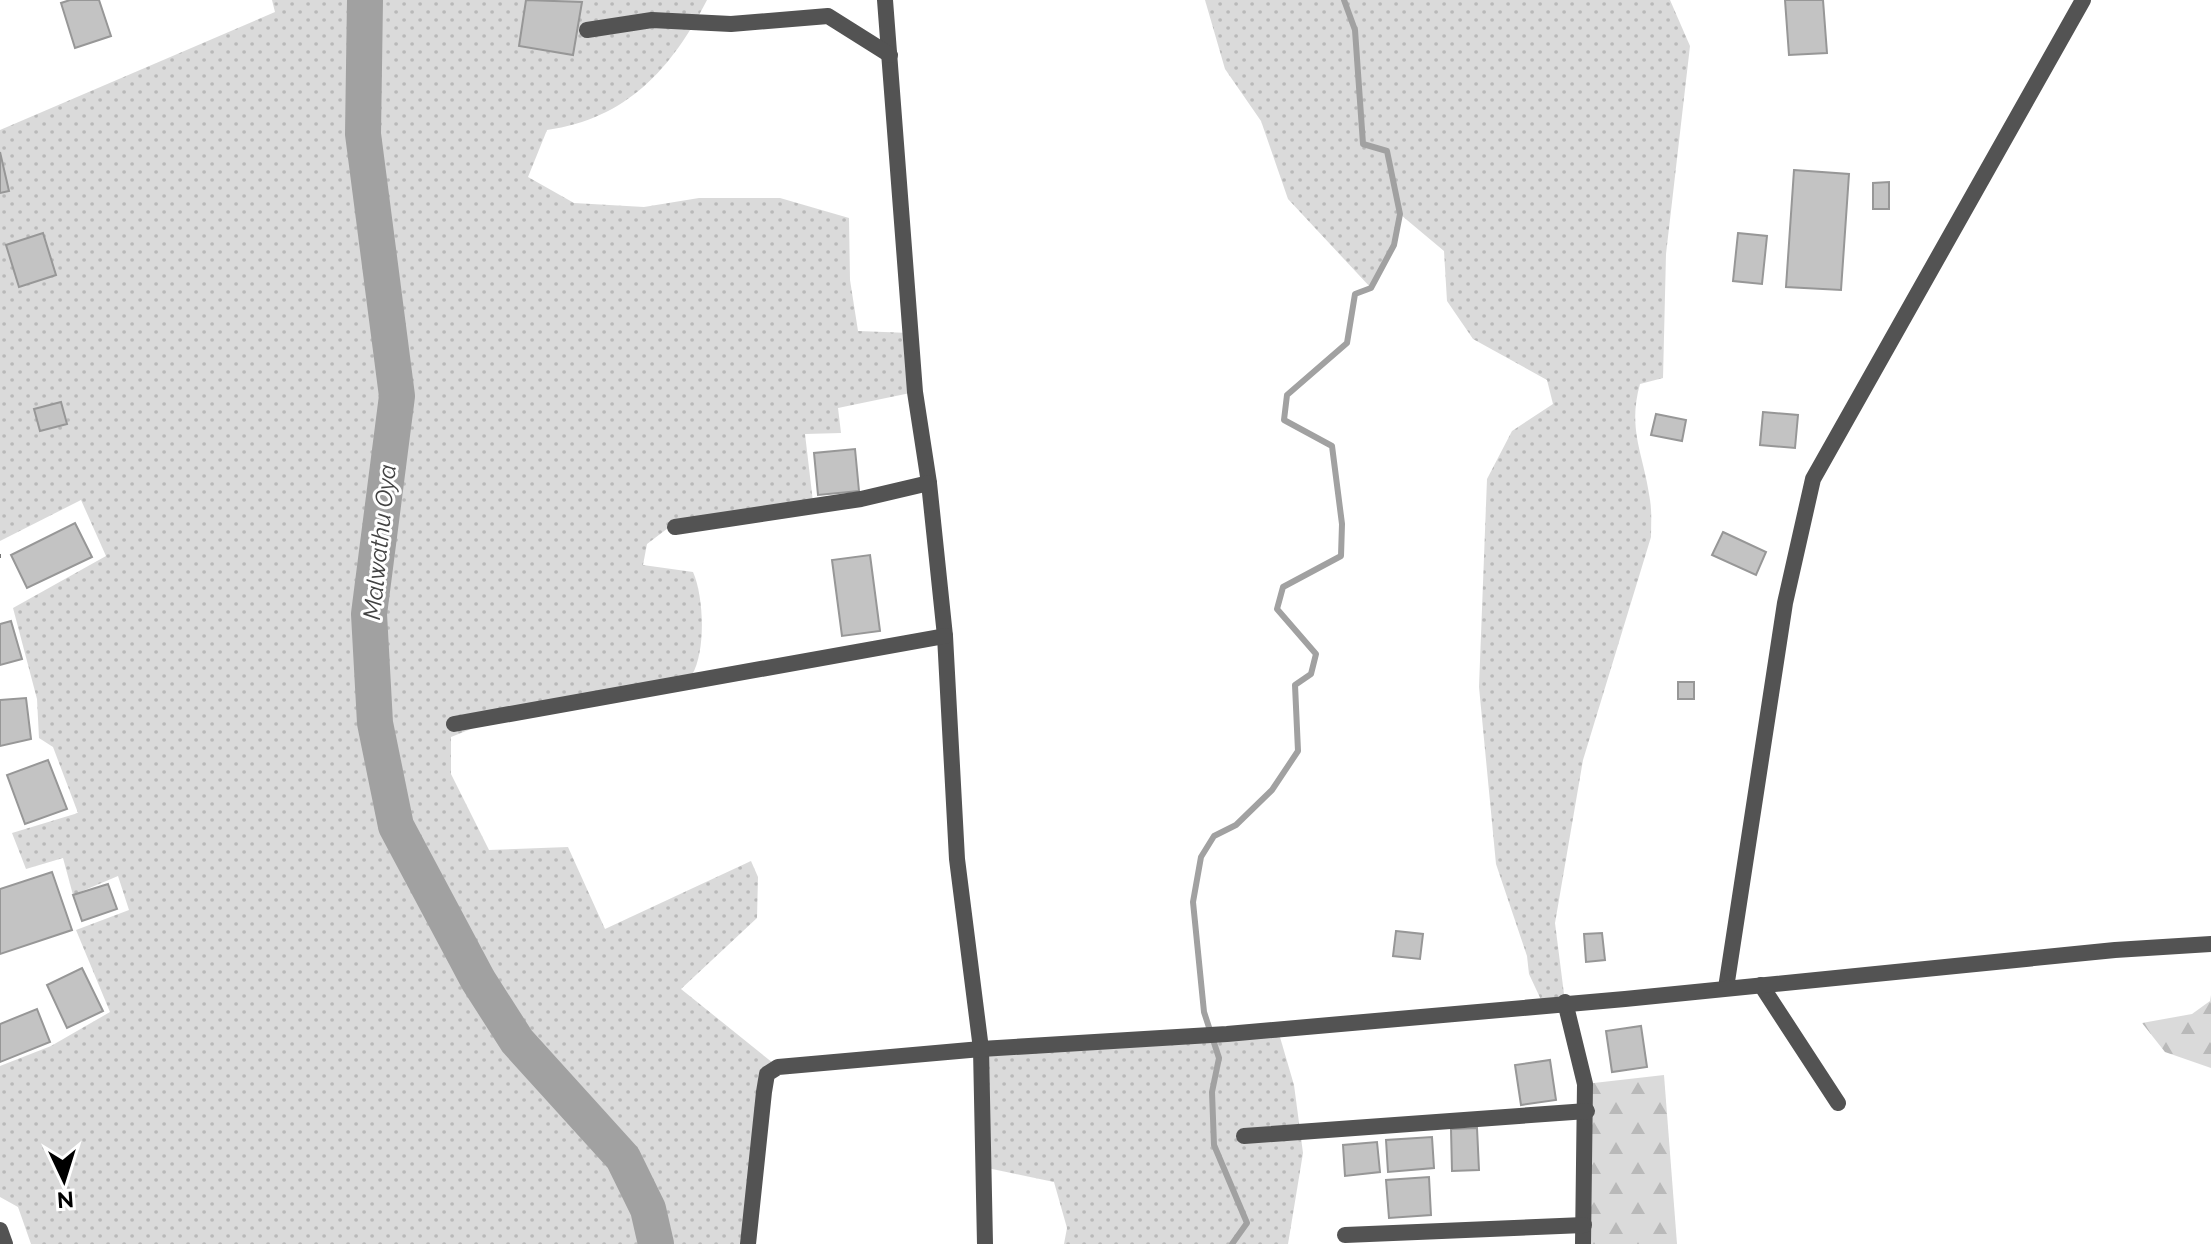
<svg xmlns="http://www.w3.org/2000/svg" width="2211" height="1244" viewBox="0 0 2211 1244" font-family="Raleway,sans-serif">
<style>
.grass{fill:url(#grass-dots)}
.forest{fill:url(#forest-firs)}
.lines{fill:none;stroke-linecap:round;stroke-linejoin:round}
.stream{stroke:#a1a1a1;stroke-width:6}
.river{stroke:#a1a1a1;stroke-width:36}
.building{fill:#c3c3c3;stroke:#979797;stroke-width:2}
.path{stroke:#757575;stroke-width:4;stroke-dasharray:2 4;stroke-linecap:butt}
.street{stroke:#535353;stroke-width:16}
.labels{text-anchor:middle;stroke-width:6;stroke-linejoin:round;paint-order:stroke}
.water-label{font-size:24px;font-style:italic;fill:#424242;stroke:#fff}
</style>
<defs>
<pattern id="grass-dots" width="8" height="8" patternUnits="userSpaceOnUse" patternTransform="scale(2)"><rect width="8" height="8" fill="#dadada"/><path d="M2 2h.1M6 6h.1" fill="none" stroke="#b9b9b9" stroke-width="1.8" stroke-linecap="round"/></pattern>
<pattern id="forest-firs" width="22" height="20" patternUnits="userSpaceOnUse" patternTransform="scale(2)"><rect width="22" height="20" fill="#dadada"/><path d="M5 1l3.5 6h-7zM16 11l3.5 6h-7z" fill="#b9b9b9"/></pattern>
</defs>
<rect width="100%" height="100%" fill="#fff"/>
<g class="grass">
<path d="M272,0H707C672,68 627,119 547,130L528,177L574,203L644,207L699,198H780L849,218L850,280L858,331L910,333L915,392L838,408L841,433L805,434L813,502L672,525L647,544L643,565L693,572C704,597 706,651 692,675L491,721L451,737V774L489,850L568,847L605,929L751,861L758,877L757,918L681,989L778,1067L767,1074L747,1244H31L18,1207L0,1197V1066L51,1046L110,1012L76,930L129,910L118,876L73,895L63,858L26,869L12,833L78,813L53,747L39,738L37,699L13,608L106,556L81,500L0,541V130L275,12Z"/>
<path d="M1205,0H1670L1690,46L1666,254L1663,378L1640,384C1627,430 1644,455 1650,500C1652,512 1651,525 1651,537L1583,760L1555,923L1565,1002L1543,1004L1529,974L1527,956L1496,864L1479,687L1487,479L1512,431L1553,404L1547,380L1473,339L1447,301L1444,251L1401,215L1394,245L1371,288L1288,199L1261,121L1225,69Z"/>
<path d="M1277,1027L1294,1085L1303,1153L1288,1244H1064L1067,1228L1054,1182L983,1167L981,1049Z"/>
</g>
<g class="forest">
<path d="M2211,995V1068L2165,1052L2142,1023L2192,1014L2210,1001Z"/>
<path d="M1664,1075L1677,1244H1583L1585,1084Z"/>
</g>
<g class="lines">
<path class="stream" d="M1232,1244L1247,1223L1214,1145L1212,1092L1219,1058L1204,1012L1193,902L1201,857L1214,836L1236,825L1272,790L1298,751L1295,685L1311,674L1316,654L1277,609L1283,587L1341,556L1342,524L1332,446L1284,420L1287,395L1347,343L1355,294L1371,288L1394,245L1400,214L1387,151L1363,144L1355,30L1344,0"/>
<path class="river" d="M365,0L363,134L397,396L369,614L375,723L396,826L478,980L517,1041L623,1158L648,1209L656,1244"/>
</g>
<g class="building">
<path d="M70,0H99L111,36L75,48L61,3Z"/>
<path d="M526,0L582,2L573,55L519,46Z"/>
<path d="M1785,0H1823L1827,53L1789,55Z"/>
<path d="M0,152L9,191L0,193Z"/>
<path d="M1794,170L1849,174L1841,290L1786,287Z"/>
<path d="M1889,182V209H1873V183Z"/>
<path d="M43,233L56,275L19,287L6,245Z"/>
<path d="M1738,233L1767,236L1762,284L1733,281Z"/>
<path d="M61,402L67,424L40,431L34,409Z"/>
<path d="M1763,412L1798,415L1795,448L1760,445Z"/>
<path d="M1656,414L1686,420L1682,441L1651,435Z"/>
<path d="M855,449L859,491L818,495L814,453Z"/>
<path d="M75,523L92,557L27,588L11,555Z"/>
<path d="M1723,532L1766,552L1756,575L1712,555Z"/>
<path d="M870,555L880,631L842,636L832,560Z"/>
<path d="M11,621L22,659L0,665V624Z"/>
<rect x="1678" y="682" width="16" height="17"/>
<path d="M26,698L31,739L0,746V700Z"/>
<path d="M48,760L67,809L25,824L7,775Z"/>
<path d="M52,872L72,930L0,954V889Z"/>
<path d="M108,884L117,909L82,921L73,895Z"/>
<path d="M1396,931L1423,934L1420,959L1393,956Z"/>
<path d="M1602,933L1605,960L1586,962L1584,934Z"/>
<path d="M82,968L103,1011L67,1028L47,985Z"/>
<path d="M37,1009L50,1042L0,1062V1024Z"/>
<path d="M1641,1026L1647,1067L1612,1072L1606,1031Z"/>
<path d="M1550,1060L1556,1100L1521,1105L1515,1065Z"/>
<path d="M1477,1128L1479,1170L1452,1171L1451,1129Z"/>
<path d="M1432,1137L1434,1168L1388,1172L1386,1140Z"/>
<path d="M1377,1142L1380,1172L1345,1176L1343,1145Z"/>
<path d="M1429,1177L1431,1215L1389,1218L1386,1180Z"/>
</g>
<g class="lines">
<path class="path" d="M0,556H1"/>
<g class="street">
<path d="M885,0L915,392L929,483L945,636L957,859L981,1049L985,1244"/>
<path d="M587,30L652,20L731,24L828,16L890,55"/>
<path d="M675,527L861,499L929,483"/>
<path d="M454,724L945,636"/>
<path d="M1761,985L1838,1103"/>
<path d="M1726,988L1785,603L1813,479L2083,0"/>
<path d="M1565,1002L1585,1084L1583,1244"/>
<path d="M1244,1136L1587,1111"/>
<path d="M0,1230L5,1244"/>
<path d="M1345,1235L1584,1225"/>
<path d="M748,1244L764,1092L767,1074L778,1067L981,1049L1227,1034L1625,999L2115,950L2211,944"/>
</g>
</g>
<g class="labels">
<g class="water-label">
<text transform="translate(380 542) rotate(-84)" y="8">Malwathu Oya</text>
</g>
</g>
<g transform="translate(64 1180) rotate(176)" stroke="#ffffff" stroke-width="6" paint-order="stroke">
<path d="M0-6L14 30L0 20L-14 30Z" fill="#000000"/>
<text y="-12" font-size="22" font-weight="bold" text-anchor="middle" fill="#000000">N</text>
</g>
</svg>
